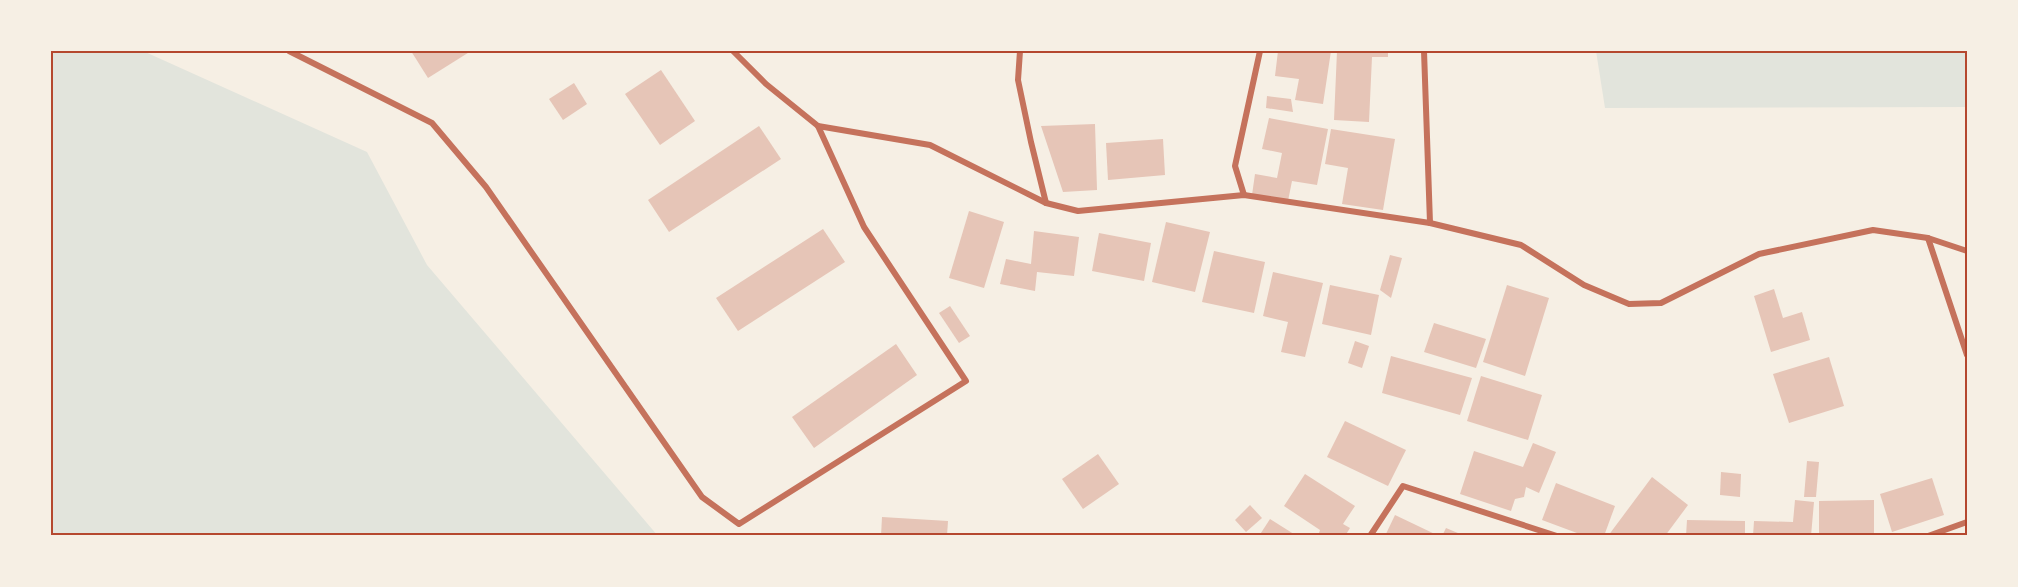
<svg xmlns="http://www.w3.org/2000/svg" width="2018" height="587" viewBox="0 0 2018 587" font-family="Poppins,sans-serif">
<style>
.green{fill:#e2e4dc}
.building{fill:#e6c5b7}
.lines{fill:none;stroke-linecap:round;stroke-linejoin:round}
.minor{stroke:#c5725c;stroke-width:6}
.neatline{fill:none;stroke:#b5482f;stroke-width:2}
</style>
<rect width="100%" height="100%" fill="#f6efe4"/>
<g class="green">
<path d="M51,51H143L367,152L427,265L658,536H51Z"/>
<path d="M1596,51H1967V107L1605,108Z"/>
</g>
<g class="building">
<path d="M411,51H471L428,78Z"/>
<path d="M1278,51H1331L1323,104L1295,100L1299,79L1275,76Z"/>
<path d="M1337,51H1388V57H1372L1369,122L1334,120Z"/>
<path d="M661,70L695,121L660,145L625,94Z"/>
<path d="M574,83L587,104L563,120L549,99Z"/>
<path d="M1267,96L1291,99L1293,112L1266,108Z"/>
<path d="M1269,118L1328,129L1317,185L1292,181L1288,201L1252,195L1255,174L1277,178L1282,153L1262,149Z"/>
<path d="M1095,124L1097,190L1063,192L1041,126Z"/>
<path d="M759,126L781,159L669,232L648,200Z"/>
<path d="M1331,129L1395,139L1383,210L1342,204L1348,168L1325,164Z"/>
<path d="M1163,139L1165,175L1108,180L1106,143Z"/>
<path d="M969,211L1004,222L984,288L949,278Z"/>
<path d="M1166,222L1210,232L1195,292L1152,282Z"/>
<path d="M823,229L845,262L738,331L716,298Z"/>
<path d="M1034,231L1079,237L1074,276L1037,272L1035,291L1000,284L1006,259L1031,264Z"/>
<path d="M1099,233L1151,243L1144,281L1092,271Z"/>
<path d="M1214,251L1265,262L1254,313L1202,302Z"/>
<path d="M1390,255L1402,258L1391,298L1380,290Z"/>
<path d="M1273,272L1323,283L1305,357L1281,352L1288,322L1263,316Z"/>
<path d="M1330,285L1379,295L1371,335L1322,324Z"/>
<path d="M1507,285L1549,298L1525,376L1483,362Z"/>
<path d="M1774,289L1783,318L1802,312L1810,340L1771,352L1754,296Z"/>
<path d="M950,306L970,336L959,343L939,313Z"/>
<path d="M1434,323L1486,339L1476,368L1424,352Z"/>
<path d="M1355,341L1369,346L1362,368L1348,363Z"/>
<path d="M896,344L917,375L814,448L792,417Z"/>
<path d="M1391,356L1472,378L1460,415L1382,393Z"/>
<path d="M1829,357L1844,406L1789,423L1773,374Z"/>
<path d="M1481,376L1542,395L1528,440L1467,421Z"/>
<path d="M1345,421L1406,450L1388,486L1327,457Z"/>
<path d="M1533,443L1556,452L1539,493L1526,487L1524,497L1515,499L1511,511L1460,494L1474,451L1523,467Z"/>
<path d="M1098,454L1119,484L1083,509L1062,479Z"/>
<path d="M1807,461L1819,462L1816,497H1804Z"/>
<path d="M1721,472L1741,474L1740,497L1720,495Z"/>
<path d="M1305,474L1355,506L1343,524L1350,528L1345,536H1324L1319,533L1320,530L1284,506Z"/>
<path d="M1652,477L1688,505L1665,536H1608Z"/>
<path d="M1932,478L1944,515L1892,532L1880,494Z"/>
<path d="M1556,483L1615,506L1604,536H1585L1542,520Z"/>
<path d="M1795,500L1814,502L1811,536H1753L1754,521L1793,522Z"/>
<path d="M1874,500V536H1819V501Z"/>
<path d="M1250,505L1262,518L1246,532L1235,520Z"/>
<path d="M1395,515L1439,536H1385Z"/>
<path d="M882,517L948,521L947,536H881Z"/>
<path d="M1270,519L1297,536H1259Z"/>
<path d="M1687,520L1745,521V536H1686Z"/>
<path d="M1446,528L1465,536H1442Z"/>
</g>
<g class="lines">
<g class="minor">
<path d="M289,51L432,123L486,187L702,497L739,524L966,381L864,227L818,126L766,84L733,51"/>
<path d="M1020,51L1018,80L1031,142L1046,203"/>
<path d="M1424,51L1430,223"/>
<path d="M818,126L930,145L1046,203L1078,211L1244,195L1430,223L1521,245L1584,285L1629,304L1661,303L1759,254L1873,230L1928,238L1967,251"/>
<path d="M1244,195L1235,166L1260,51"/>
<path d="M1928,238L1967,355"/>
<path d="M1370,536L1403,486L1557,536"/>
<path d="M1928,536L1967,522"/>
</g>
</g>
<rect width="2018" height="587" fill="none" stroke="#f6efe4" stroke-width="105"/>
<rect x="52" y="52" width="1914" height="482" class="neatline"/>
</svg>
